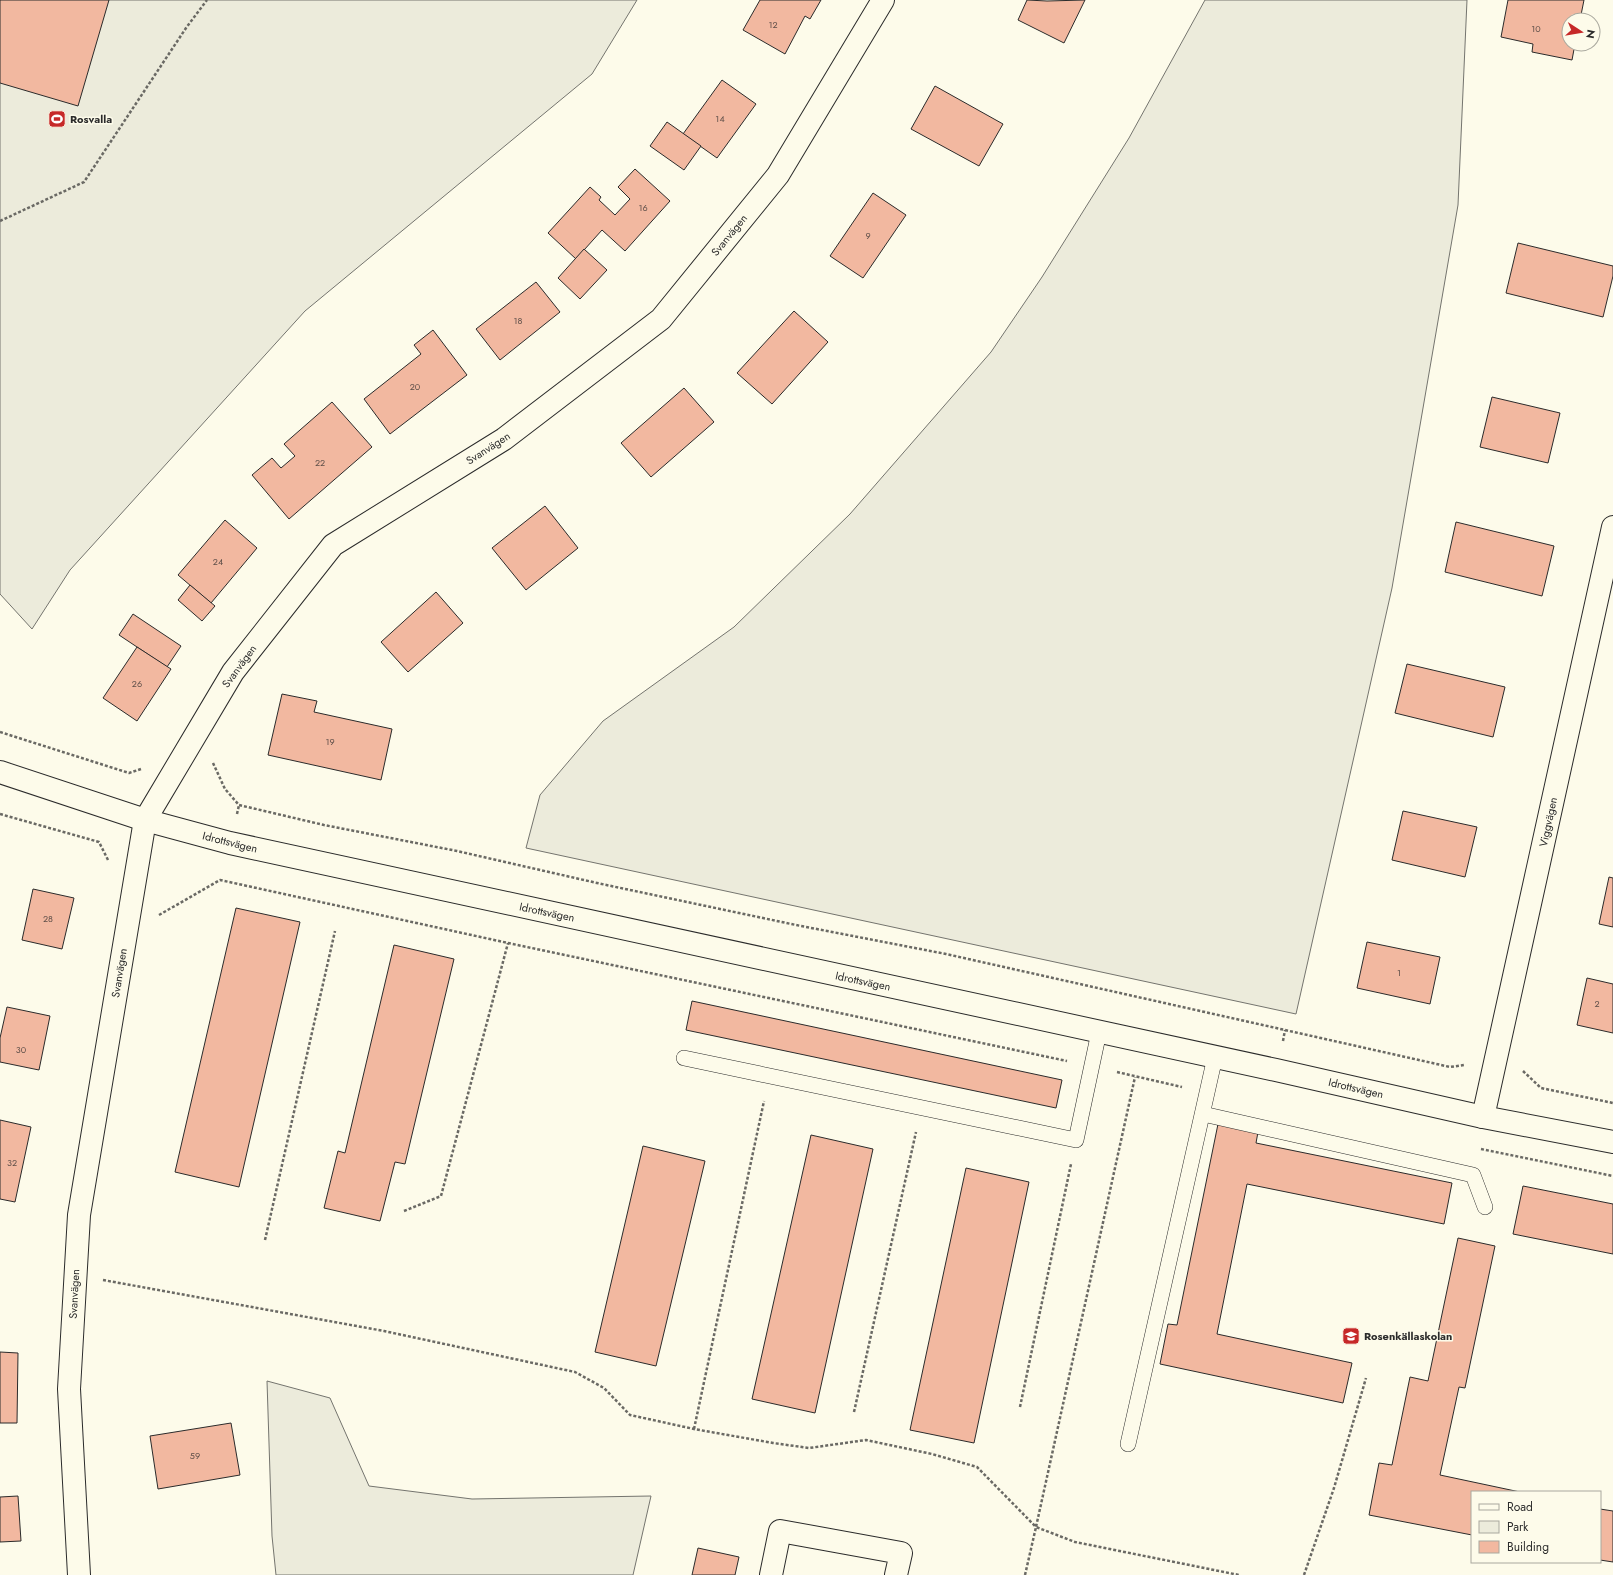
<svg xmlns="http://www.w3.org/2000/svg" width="1613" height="1575" viewBox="0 0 1613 1575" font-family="Jost,sans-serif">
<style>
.green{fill:#ecebdb;stroke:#74746e}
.building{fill:#f2b8a0;stroke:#2b2b2b}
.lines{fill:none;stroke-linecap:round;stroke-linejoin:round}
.lane-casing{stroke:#2b2b2b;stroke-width:16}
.street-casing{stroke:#2b2b2b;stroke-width:24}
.path{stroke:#6a6964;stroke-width:2.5;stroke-dasharray:3 2;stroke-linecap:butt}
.lane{stroke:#fdfbea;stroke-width:15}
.street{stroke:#fdfbea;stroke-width:22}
.labels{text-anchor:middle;stroke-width:3;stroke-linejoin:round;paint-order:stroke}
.number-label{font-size:9px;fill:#5d4e48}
.poi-label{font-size:11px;font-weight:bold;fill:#2b2b2b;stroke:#fdfbea;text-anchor:start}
.street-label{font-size:11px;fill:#2b2b2b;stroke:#fdfbea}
</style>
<rect width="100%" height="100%" fill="#fdfbea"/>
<g class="green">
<path d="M0,0H637L592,74L305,311L70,570L32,629L0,594Z"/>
<path d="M1205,0H1467L1458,205L1392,588L1296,1014L526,848L540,795L603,721L734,627L850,514L991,352L1042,277L1129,138Z"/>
<path d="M267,1381L330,1398L369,1486L472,1499L651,1496L633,1575H276L272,1536Z"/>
</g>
<g class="building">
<path d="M0,0H109L78,106L0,83Z"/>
<path d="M760,0H821L810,19L805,16L785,54L743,30Z"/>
<path d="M1027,0L1047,1L1085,0L1064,43L1018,20Z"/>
<path d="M1508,0H1584L1580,20H1569V44H1575L1572,60L1532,52L1533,44L1501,37Z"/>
<path d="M722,80L756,104L717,158L683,134Z"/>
<path d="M935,86L1003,124L979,166L911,129Z"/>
<path d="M667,122L701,146L684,170L650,146Z"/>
<path d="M635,169L670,201L625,251L602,230L576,259L548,233L590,187L601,197L599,200L615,215L630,199L618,187Z"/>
<path d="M873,193L906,215L863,278L830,256Z"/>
<path d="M1518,243L1613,266V276L1603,317L1506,293Z"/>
<path d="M584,249L607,270L580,299L558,278Z"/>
<path d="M536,282L560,312L500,360L476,329Z"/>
<path d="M794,311L828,342L772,404L737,373Z"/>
<path d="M433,330L467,375L390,434L364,399L421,354L414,345Z"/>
<path d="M684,388L714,422L651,477L621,443Z"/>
<path d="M1492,397L1560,413L1548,463L1480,447Z"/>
<path d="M332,402L372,447L289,519L252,475L272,458L281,468L295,456L284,444Z"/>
<path d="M545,506L578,548L526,590L492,548Z"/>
<path d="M225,520L257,548L211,603L178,575Z"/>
<path d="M1456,522L1554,546L1542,596L1445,572Z"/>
<path d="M190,585L215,606L202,621L178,600Z"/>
<path d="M436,592L463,623L408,672L381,642Z"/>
<path d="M133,614L181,646L167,667L119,635Z"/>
<path d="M137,647L171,669L137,721L103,698Z"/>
<path d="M1407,664L1505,687L1493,737L1395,713Z"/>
<path d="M282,694L317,701L314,712L392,729L381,780L268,755Z"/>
<path d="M1403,811L1477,827L1465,877L1392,860Z"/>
<path d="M1609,877L1613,878V927L1599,924Z"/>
<path d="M33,889L74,898L62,949L22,940Z"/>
<path d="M236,908L300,922L239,1187L175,1172Z"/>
<path d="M1367,942L1440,957L1430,1004L1357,988Z"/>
<path d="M394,945L454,959L405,1164L395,1162L380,1221L324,1208L338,1151L345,1153Z"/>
<path d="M1587,978L1613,984V1033L1577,1025Z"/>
<path d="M692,1001L1062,1080L1056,1108L686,1030Z"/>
<path d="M7,1007L50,1016L39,1070L0,1062V1038Z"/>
<path d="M0,1120L31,1127L15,1202L0,1199Z"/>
<path d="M1218,1124L1258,1132L1256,1143L1452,1183L1444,1224L1247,1184L1217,1334L1352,1363L1343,1403L1160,1364L1168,1324L1177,1325Z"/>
<path d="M811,1135L873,1149L815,1413L752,1399Z"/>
<path d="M643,1146L705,1161L656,1366L595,1352Z"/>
<path d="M966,1168L1029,1182L974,1443L910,1430Z"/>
<path d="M1523,1186L1613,1204V1254L1513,1234Z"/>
<path d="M1458,1238L1495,1246L1465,1388L1459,1387L1440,1475L1520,1492H1472V1535L1369,1515L1379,1463L1392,1465L1410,1377L1428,1381Z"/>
<path d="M0,1352L18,1353L17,1423H0Z"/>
<path d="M231,1423L240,1475L158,1489L150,1436Z"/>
<path d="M18,1496L21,1541L0,1542V1497Z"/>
<path d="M1600,1509L1613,1511V1562L1600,1560Z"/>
<path d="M698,1548L739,1557L735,1575H692Z"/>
</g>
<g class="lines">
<defs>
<g id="lane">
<path d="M684,1058L1076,1140L1099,1032"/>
<path d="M1203,1114L1473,1175L1485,1207"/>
<path d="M1128,1444L1215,1057"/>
</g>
<g id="street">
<path d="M0,772L145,820L230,843L1276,1070L1483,1117L1613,1142"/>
<path d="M1483,1117L1613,527"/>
<path d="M79,1575L69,1389L79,1215L145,820L233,672L333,545L504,439L661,319L778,175L883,0"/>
<path d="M771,1575L780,1531L901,1553L896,1575"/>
</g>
</defs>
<use href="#lane" class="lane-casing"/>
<use href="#street" class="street-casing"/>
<g class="path">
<path d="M0,221L84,182L186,28L207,0"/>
<path d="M0,732L129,773L141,769"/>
<path d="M213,763L225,789L239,805L324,825L457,851L597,883L796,925L946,954L1450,1067L1464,1065"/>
<path d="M0,814L99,842L108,860"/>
<path d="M237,814L239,805"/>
<path d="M159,915L220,880L508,943L1067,1061"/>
<path d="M1283,1041L1285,1030"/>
<path d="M1523,1071L1541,1088L1613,1103"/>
<path d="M1117,1072L1182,1087"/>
<path d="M1481,1149L1613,1176"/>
<path d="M404,1211L441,1196L508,943"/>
<path d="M265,1240L335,931"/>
<path d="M103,1280L384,1331L575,1372L604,1388L630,1415L694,1429L773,1443L809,1448L866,1440L932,1454L977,1467L1036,1527L1135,1077"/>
<path d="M1020,1407L1071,1164"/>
<path d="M854,1412L916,1132"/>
<path d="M694,1429L764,1101"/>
<path d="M1025,1575L1036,1527L1075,1542L1239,1575"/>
<path d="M1304,1575L1334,1488L1366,1378"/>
</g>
<use href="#lane" class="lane"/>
<use href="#street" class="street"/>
</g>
<defs>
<symbol id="stadium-square" viewBox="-11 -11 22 22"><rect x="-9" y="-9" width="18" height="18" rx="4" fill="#c62828" stroke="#fdfbea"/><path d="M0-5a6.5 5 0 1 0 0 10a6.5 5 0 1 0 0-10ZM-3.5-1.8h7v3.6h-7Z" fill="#fff"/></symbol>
<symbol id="school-square" viewBox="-11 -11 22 22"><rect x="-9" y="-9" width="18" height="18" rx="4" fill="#c62828" stroke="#fdfbea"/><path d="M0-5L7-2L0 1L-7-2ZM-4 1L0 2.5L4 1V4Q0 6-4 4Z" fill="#fff"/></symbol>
</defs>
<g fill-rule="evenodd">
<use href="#stadium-square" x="47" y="109" width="20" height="20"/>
<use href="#school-square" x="1341" y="1326" width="20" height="20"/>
</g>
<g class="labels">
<g class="number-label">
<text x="773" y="28">12</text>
<text x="1536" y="32">10</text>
<text x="720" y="122">14</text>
<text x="643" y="211">16</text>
<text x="868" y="239">9</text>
<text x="518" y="324">18</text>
<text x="415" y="390">20</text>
<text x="320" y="466">22</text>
<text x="218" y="565">24</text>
<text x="137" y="687">26</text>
<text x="330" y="745">19</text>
<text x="48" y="922">28</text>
<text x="1399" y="976">1</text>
<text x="1597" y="1007">2</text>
<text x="21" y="1053">30</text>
<text x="12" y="1166">32</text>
<text x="195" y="1459">59</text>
</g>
<g class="poi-label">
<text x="70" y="123">Rosvalla</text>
<text x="1364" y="1340">Rosenkällaskolan</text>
</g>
<g class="street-label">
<text transform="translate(729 235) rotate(-51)" y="4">Svanvägen</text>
<text transform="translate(488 448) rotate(-33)" y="4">Svanvägen</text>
<text transform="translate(239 666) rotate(-54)" y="4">Svanvägen</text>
<text transform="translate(1548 822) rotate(-78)" y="4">Viggvägen</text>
<text transform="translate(230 842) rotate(14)" y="4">Idrottsvägen</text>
<text transform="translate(547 912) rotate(12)" y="4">Idrottsvägen</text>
<text transform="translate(119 973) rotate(-81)" y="4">Svanvägen</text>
<text transform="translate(863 981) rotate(12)" y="4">Idrottsvägen</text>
<text transform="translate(1356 1088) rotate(13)" y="4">Idrottsvägen</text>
<text transform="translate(74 1294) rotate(-87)" y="4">Svanvägen</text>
</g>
</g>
<rect x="1471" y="1491" width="130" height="72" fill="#fdfbea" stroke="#a9a89e"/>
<rect x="1479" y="1504" width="20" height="6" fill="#fdfbea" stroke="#a9a89e"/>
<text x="1507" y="1511" font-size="12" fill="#2b2b2b">Road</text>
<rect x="1479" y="1521" width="20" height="12" fill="#ecebdb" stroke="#a9a89e"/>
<text x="1507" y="1531" font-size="12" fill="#2b2b2b">Park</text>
<rect x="1479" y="1541" width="20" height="12" fill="#f2b8a0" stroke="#a9a89e"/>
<text x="1507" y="1551" font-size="12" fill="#2b2b2b">Building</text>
<g transform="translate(1581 32) rotate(102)"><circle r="19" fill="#fdfbea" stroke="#a9a89e"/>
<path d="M0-3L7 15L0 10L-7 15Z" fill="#c62828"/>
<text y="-6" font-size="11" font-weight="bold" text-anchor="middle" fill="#2b2b2b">N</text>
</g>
</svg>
